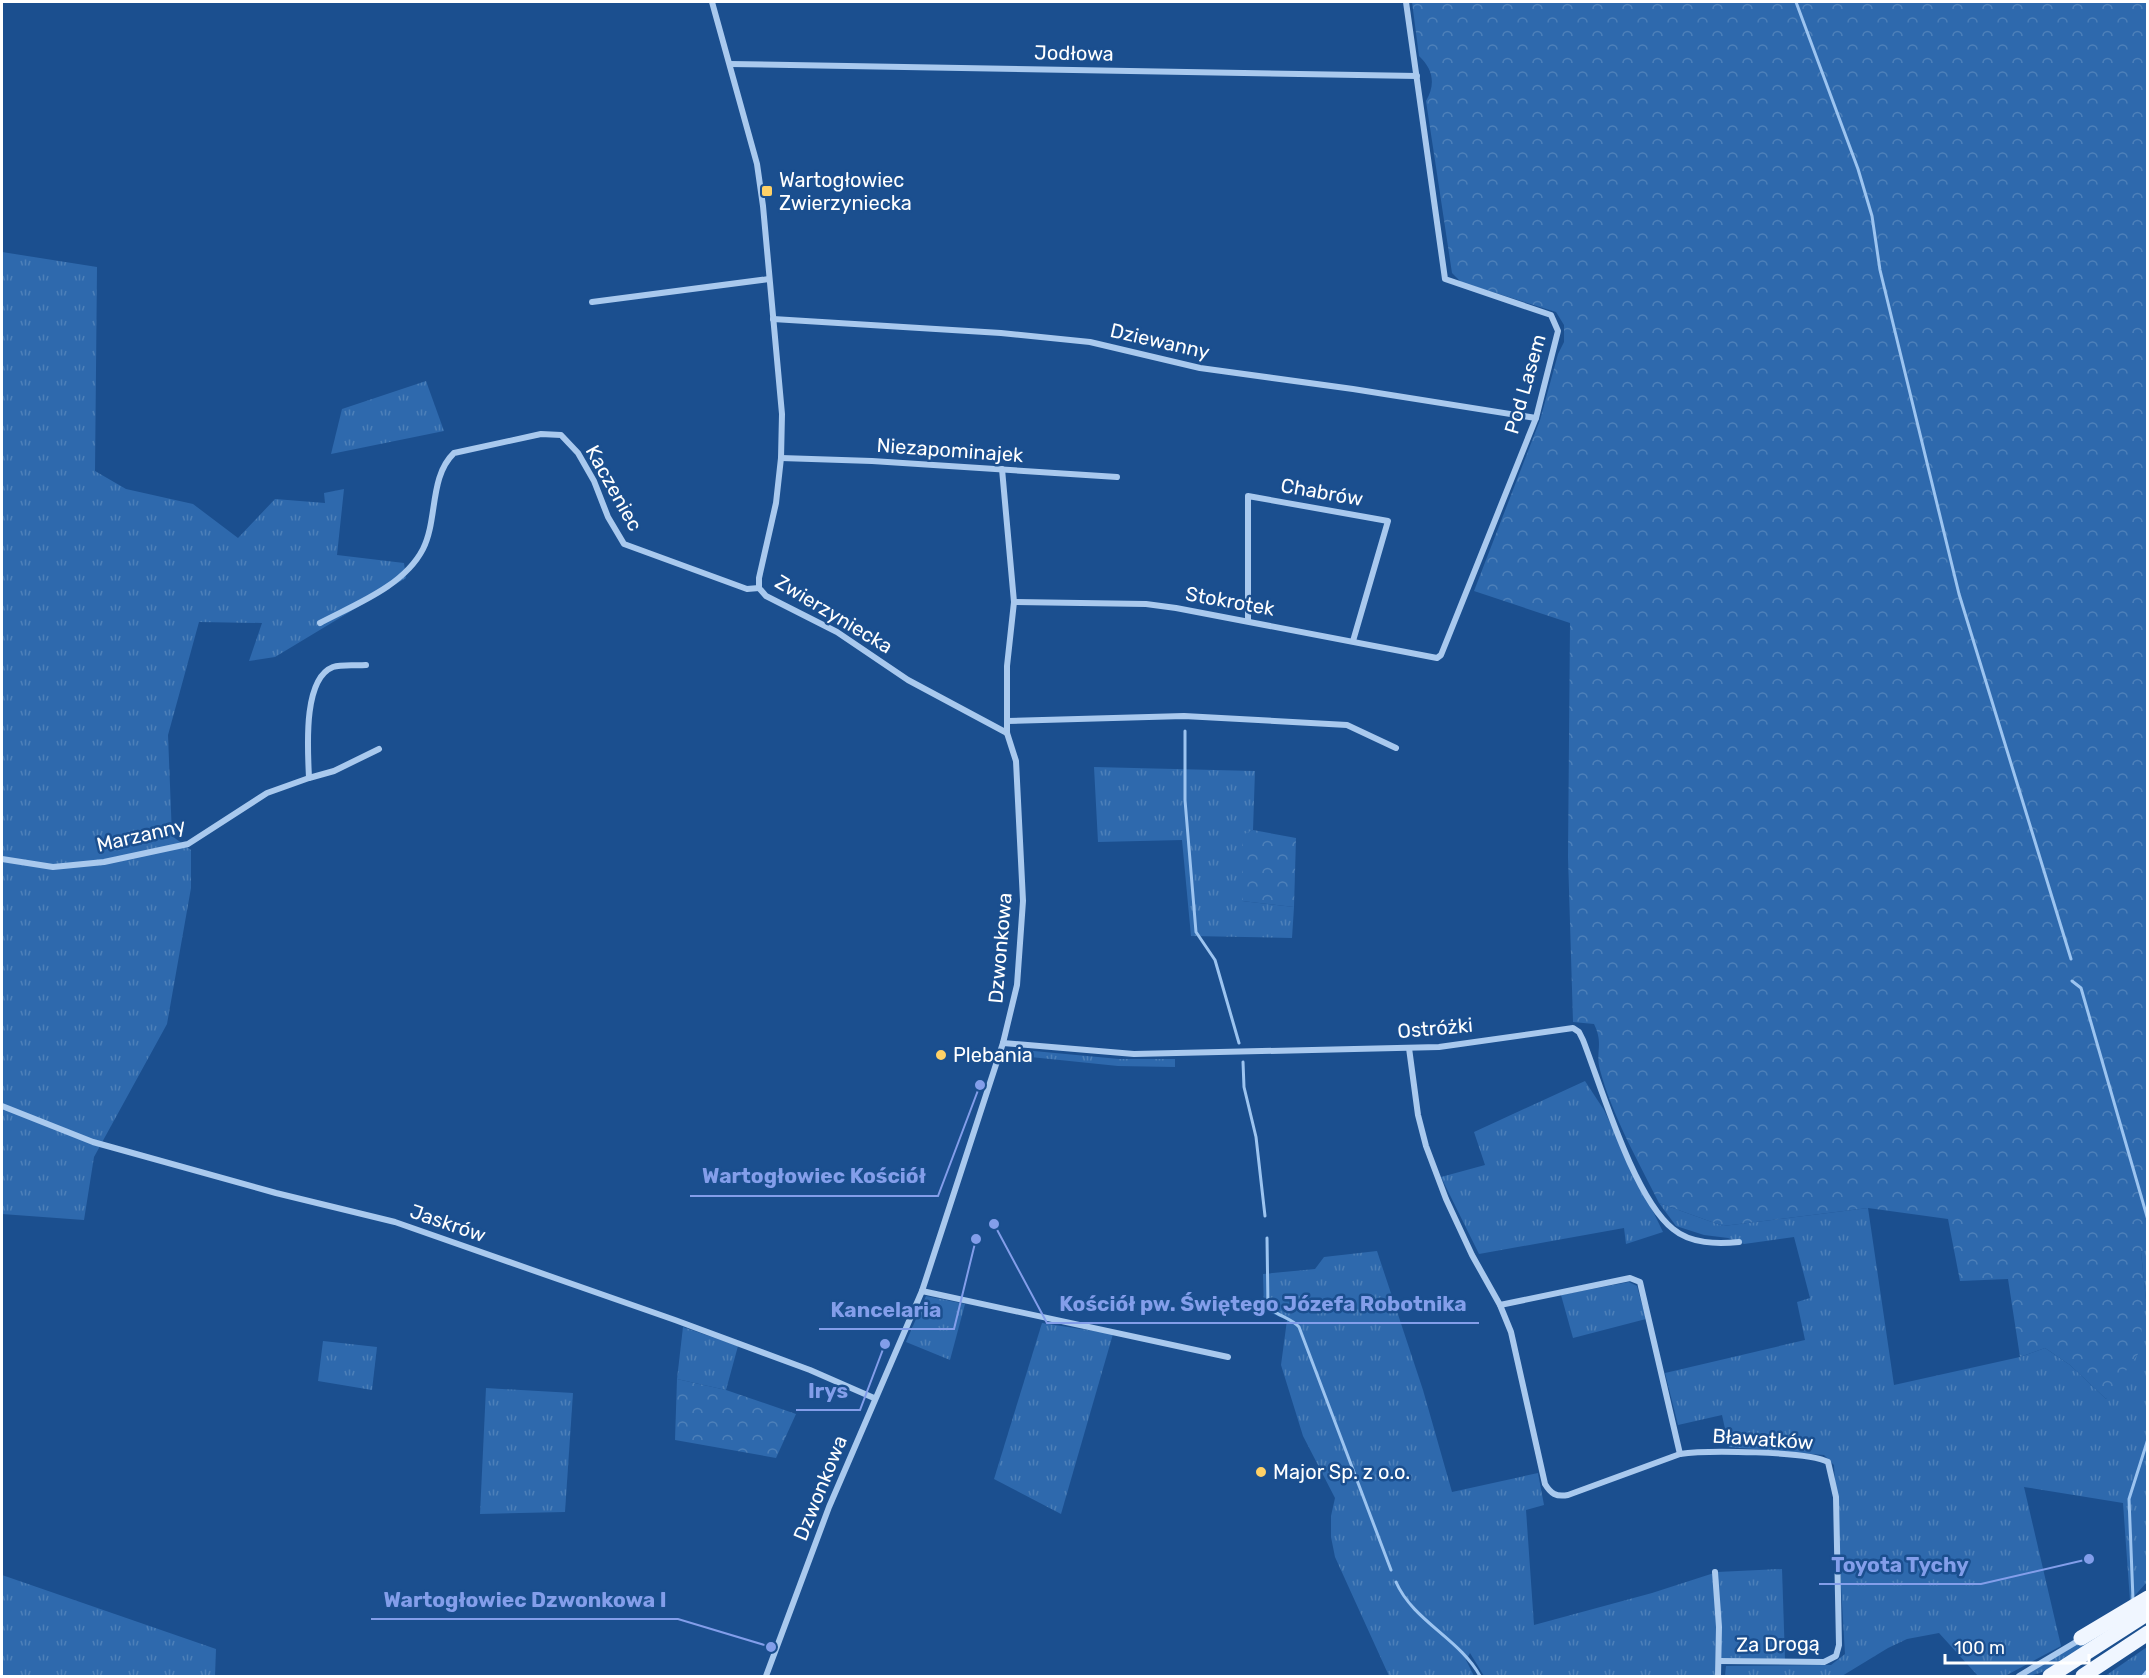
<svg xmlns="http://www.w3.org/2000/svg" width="2149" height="1678" viewBox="0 0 2149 1678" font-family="Rubik,sans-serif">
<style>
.grass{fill:url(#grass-tufts)}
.forest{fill:url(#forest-crowns)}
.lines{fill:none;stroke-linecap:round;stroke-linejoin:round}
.stream{stroke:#9cc4f0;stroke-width:3}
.minor{stroke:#a9c9ee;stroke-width:6}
.primary{stroke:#f0f6ff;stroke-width:15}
.poi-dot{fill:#ffd166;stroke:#1b4f8f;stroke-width:2}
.labels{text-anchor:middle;stroke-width:5;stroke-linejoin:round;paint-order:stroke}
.street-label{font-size:20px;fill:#fff;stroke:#1b4f8f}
.poi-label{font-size:20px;fill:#fff;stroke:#1b4f8f;text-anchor:start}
.leader{fill:none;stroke:#839eea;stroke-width:2}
.callout-dot{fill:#839eea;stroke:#1b4f8f;stroke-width:2}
.callout-label{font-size:21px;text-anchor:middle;font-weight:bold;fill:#839eea;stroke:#1b4f8f;stroke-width:5;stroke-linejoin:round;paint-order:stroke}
</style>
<defs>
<pattern id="grass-tufts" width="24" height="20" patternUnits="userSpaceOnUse" patternTransform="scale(1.5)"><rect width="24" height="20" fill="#2e69ad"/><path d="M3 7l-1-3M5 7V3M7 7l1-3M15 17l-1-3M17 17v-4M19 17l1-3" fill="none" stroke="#4d80b9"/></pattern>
<pattern id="forest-crowns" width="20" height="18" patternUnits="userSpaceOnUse" patternTransform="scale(1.5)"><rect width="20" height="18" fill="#2e69ad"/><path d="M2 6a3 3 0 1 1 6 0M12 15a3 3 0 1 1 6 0" fill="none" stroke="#4d80b9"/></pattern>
</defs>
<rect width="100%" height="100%" fill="#1b4f8f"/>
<g class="grass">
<path d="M2,252L97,267L95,471L126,489L193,504L238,538L275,499L325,503L324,493L344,489L337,555L404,563L406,578L275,657L249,661L262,623L199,622L168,735L172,836L191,850V888L167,1024L94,1157L84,1220L2,1214Z"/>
<path d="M426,381L444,431L331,454L342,409Z"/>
<path d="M1094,767L1255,771L1253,830L1242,836V901L1294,907L1292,938L1191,936L1182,840L1098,842Z"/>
<path d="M1023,1050L1119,1059H1175V1067L1118,1066L1012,1055L1010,1052L1022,1053Z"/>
<path d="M1585,1081L1604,1110L1663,1232L1626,1244L1624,1228L1479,1254L1441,1177L1485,1165L1474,1132Z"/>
<path d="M1659,1203L1723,1226L1868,1208L1894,1385L2020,1357L2045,1348L2070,1365L2106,1399L2146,1300L2141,1252L2147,1248V1582L2130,1601L2123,1503L2024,1487L2061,1646L2005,1676H1978L1939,1633L1907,1639L1888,1648L1842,1676H1725L1726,1666L1831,1665L1845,1654L1834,1465L1824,1455L1729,1447L1722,1415L1678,1425L1665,1373L1805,1340L1797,1302L1810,1298L1794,1237L1744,1244L1728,1238L1704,1235L1676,1226Z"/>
<path d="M1377,1251L1423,1390L1452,1492L1538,1473L1544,1505L1526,1510L1534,1625L1652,1593L1714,1573L1716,1589V1676H1484L1470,1653L1466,1660L1474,1676H1389L1335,1557L1331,1537V1516L1335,1498L1303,1436L1281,1365L1287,1320L1264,1310L1263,1274L1315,1269L1324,1257Z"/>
<path d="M1629,1282L1637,1286L1646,1319L1573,1338L1561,1295Z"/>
<path d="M926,1296L965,1304L950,1360L906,1342Z"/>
<path d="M1042,1323L1113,1334L1061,1514L994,1479Z"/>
<path d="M683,1327L738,1346L726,1390L677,1379Z"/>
<path d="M323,1341L377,1347L372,1390L318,1381Z"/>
<path d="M486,1388L573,1393L565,1512L480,1514Z"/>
<path d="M1782,1569L1785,1659L1721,1658L1717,1572Z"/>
<path d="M2,1575L216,1649L215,1676H2Z"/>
<path d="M2143,1603C2117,1622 2055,1676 2025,1676Z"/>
<path d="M2147,1647V1676H2105Z"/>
</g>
<g class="forest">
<path d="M1412,2H2147L2148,1248L2141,1252L2146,1300L2138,1354L2106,1399L2070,1365L2045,1348L2020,1357L2008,1279L1960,1281L1948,1219L1868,1208L1723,1226L1659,1203C1638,1161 1612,1115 1600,1070C1595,1052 1604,1044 1594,1024L1573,1022L1568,857L1570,623L1474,591L1540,420L1558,354L1564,342V325L1556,312L1461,282L1452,273L1426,101C1436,84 1433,69 1419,56Z"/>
<path d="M1253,830L1296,838L1294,907L1242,901V835Z"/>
<path d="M677,1379L726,1390L796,1414L776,1458L675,1440Z"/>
</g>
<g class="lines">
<g class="stream">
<path d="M1796,2L1858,169L1872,216L1880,270L1959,594L2071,959"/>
<path d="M1185,731V800L1196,932L1215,960L1239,1043"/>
<path d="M2072,981L2081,988L2148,1220"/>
<path d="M1243,1062L1244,1087L1256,1137L1265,1216"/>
<path d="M1267,1238L1268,1306C1276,1316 1290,1317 1299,1327L1391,1570"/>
<path d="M1396,1582C1413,1621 1460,1639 1480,1676"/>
<path d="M2133,1599L2129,1499L2148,1439"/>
<path d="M2143,1676L2148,1670"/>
</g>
<g class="minor">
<path d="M712,2L757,164L763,206L782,414L781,458L776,503L759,578V588L766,596L837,632L908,680L1007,733"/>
<path d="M730,64L1417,76"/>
<path d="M592,302L769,279"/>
<path d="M773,319L1001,333L1090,342L1200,368L1353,389L1536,418"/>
<path d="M781,458L872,461L1117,477"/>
<path d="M1014,602L1146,604L1176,608L1437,658L1441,655L1536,418L1558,331L1551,315L1445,279L1406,2"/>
<path d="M1248,620V496L1388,521L1353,641"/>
<path d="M320,623C356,604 404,586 423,549C438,519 429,477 454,453L541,434L561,435L578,453L594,481L608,517L624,544L747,589L759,588"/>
<path d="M1007,721L1184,716L1347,725L1396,748"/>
<path d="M309,778L334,771L379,749"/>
<path d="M2,859L53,867L104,862L188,844L267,793L309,778C308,752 302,679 333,667C342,664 356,666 366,665"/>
<path d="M1003,1043L1134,1054L1439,1047L1573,1028L1579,1032L1583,1040C1602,1089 1634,1198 1673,1229C1691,1244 1717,1244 1739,1242"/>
<path d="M1409,1048L1418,1115L1426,1146L1446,1199L1472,1255L1500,1305L1511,1332L1545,1484C1551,1494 1556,1497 1568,1495L1680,1454C1705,1450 1808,1451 1828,1462L1836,1497L1839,1645L1836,1656L1824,1662L1719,1661"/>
<path d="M2,1106L93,1142L276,1193L395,1222L675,1320L810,1370L874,1398"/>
<path d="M922,1291L1228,1357"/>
<path d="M1500,1305L1630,1278L1640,1282L1680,1454"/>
<path d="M1715,1572L1719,1627L1718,1676"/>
<path d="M766,1676L829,1507L922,1291L1003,1043L1017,985L1023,901L1016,761L1007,733V666L1014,602L1002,469"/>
<path d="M2019,1676L2081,1639"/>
</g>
<g class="primary">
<path d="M2081,1638L2148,1598"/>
<path d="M2050,1676L2148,1613"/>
<path d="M2083,1676L2148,1633"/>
</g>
</g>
<g class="poi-dot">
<rect x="761" y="185" width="12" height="12" rx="3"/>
<circle cx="941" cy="1055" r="6"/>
<circle cx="1261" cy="1472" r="6"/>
</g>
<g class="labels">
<g class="street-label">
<text transform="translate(1074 53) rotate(1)" y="7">Jodłowa</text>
<text transform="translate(1160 341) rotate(13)" y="7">Dziewanny</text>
<text transform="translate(1525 384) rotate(-74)" y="7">Pod Lasem</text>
<text transform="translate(950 450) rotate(4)" y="7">Niezapominajek</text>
<text transform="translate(614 488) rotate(61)" y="7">Kaczeniec</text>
<text transform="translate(1322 492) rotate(10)" y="7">Chabrów</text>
<text transform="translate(1230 601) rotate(10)" y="7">Stokrotek</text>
<text transform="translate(834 614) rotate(31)" y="7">Zwierzyniecka</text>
<text transform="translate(141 835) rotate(-13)" y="7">Marzanny</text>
<text transform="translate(1000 948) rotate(-85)" y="7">Dzwonkowa</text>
<text transform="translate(1435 1028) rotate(-5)" y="7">Ostróżki</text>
<text transform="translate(448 1223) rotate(19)" y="7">Jaskrów</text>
<text transform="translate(1763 1439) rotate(4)" y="7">Bławatków</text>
<text transform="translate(820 1488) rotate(-68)" y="7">Dzwonkowa</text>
<text transform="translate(1778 1644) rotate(-1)" y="7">Za Drogą</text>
</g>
<g class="poi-label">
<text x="779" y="187">Wartogłowiec<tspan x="779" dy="23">Zwierzyniecka</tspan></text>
<text x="953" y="1062">Plebania</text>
<text x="1273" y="1479">Major Sp. z o.o.</text>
</g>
</g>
<path class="leader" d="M980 1085L938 1196H690M994 1224L1047 1323H1479M976 1239L954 1329H819M885 1344L860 1410H796M2089 1559L1981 1584H1819M771 1647L678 1619H371"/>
<g class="callout-dot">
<circle cx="980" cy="1085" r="6"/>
<circle cx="994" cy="1224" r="6"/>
<circle cx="976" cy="1239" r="6"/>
<circle cx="885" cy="1344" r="6"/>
<circle cx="2089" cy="1559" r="6"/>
<circle cx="771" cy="1647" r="6"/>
</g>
<g class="callout-label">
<text x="814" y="1183">Wartogłowiec Kościół</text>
<text x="1263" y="1311">Kościół pw. Świętego Józefa Robotnika</text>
<text x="886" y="1317">Kancelaria</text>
<text x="828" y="1398">Irys</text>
<text x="1900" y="1572">Toyota Tychy</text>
<text x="525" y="1607">Wartogłowiec Dzwonkowa I</text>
</g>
<rect width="2149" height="1678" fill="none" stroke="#ffffff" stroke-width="6"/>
<path d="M1945 1654v9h144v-9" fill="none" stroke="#ffffff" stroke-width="3"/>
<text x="1954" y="1654" font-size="18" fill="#ffffff" stroke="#1b4f8f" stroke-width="4.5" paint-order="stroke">100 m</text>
</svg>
